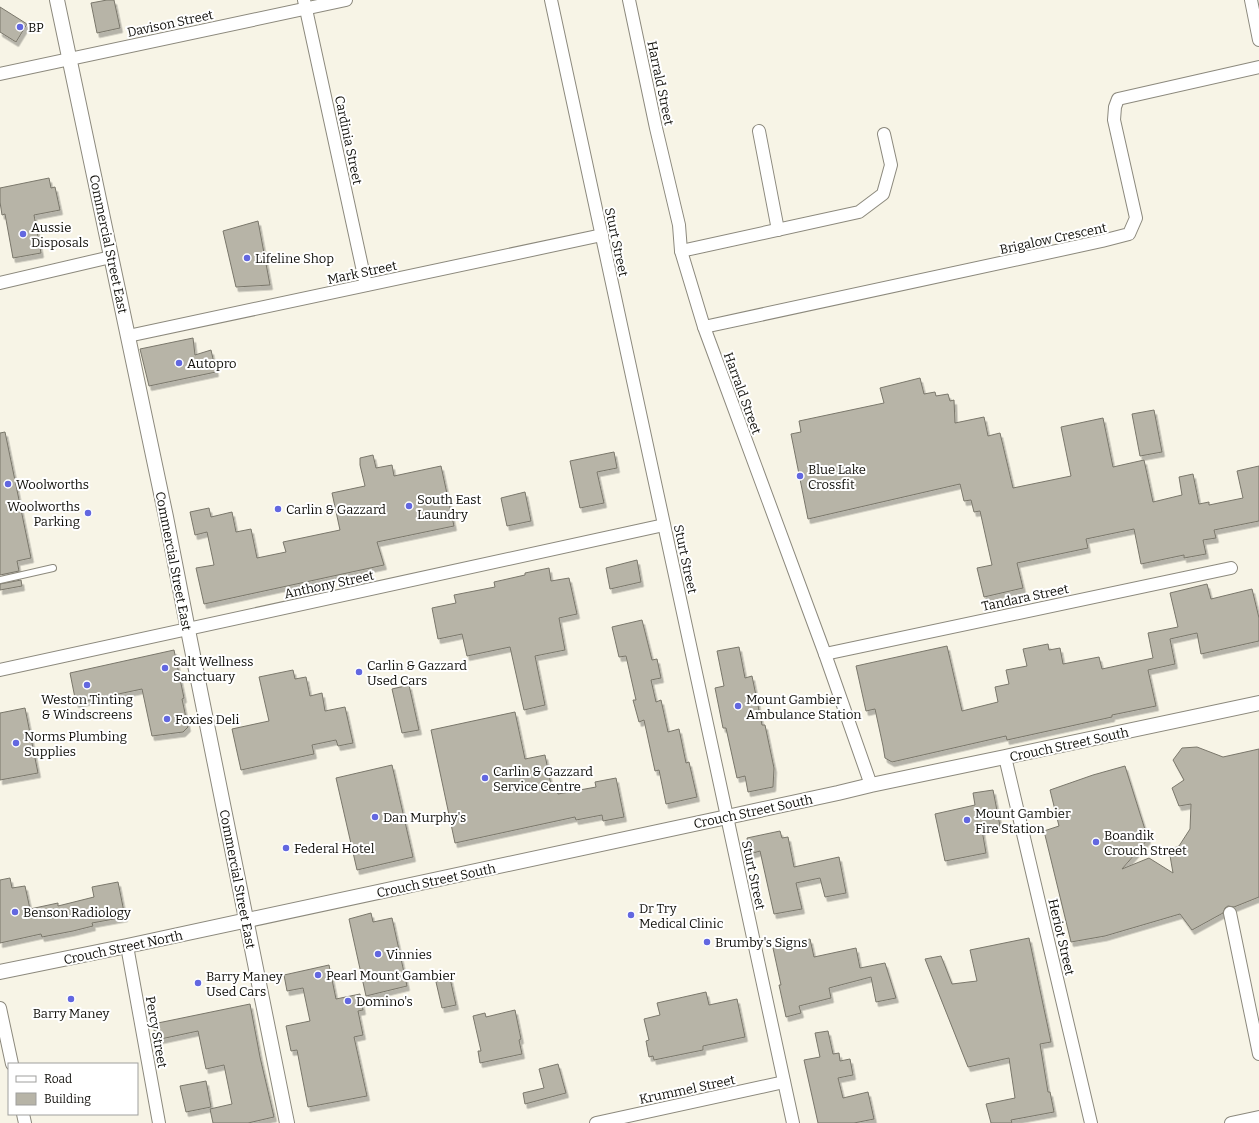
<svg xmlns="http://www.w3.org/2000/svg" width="1259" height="1123" viewBox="0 0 1259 1123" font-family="Bitter,serif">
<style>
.building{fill:#b7b4a7;stroke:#7a776b;filter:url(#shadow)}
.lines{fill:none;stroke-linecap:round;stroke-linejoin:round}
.service-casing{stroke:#8c897d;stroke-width:8}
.minor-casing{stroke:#8c897d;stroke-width:14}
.tertiary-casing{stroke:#8c897d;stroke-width:16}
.service{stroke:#fff;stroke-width:6}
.minor{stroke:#fff;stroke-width:12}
.tertiary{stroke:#fff;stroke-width:14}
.poi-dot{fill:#6267e0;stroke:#fff;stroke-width:1.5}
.labels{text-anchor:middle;stroke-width:4;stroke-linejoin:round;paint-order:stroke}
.street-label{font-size:13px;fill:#100f0a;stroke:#fff}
.poi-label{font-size:13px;fill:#100f0a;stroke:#fff;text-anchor:start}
</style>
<defs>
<filter id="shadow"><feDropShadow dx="2.5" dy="4.5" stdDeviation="0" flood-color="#0004"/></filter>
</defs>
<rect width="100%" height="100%" fill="#f7f4e6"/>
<g class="building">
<path d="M107,0H114L120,28L97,33L91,3Z"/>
<path d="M0,7L27,24L16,42L0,32Z"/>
<path d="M49,178L51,188L55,187L60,210L34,215L41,253L13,258L5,214L2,215L0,202V188Z"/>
<path d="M258,221L270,285L236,287L223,231Z"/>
<path d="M193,338L195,355L211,350L216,372L149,386L140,349Z"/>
<path d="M920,378L924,394L935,392L936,396L948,394L950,401L954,400L955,423L984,417L988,436L1000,433L1013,488L1071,476L1061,427L1103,418L1113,467L1144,460L1153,502L1182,495L1179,477L1193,474L1199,504L1209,502V505L1243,498L1237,471L1259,466V521L1214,530L1216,538L1203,540L1206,554L1184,558V555L1141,564L1134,529L1086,539L1088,548L1017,563L1023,588L984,597L977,568L992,565L980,511L974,512L971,500L964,501L960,484L808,519L791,434L801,432L799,421L884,403L880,388Z"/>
<path d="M1154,410L1162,452L1140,456L1132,414Z"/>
<path d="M5,432L31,558L17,561L19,571L0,575V433Z"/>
<path d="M614,452L617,468L597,472L604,503L580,508L570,461Z"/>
<path d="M373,455L376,468L392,465L394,476L441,466L454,526L377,542L384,565L204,604L196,568L214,565L207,532L195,535L190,512L209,508L211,517L232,512L236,532L251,529L257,558L286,552L283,542L340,530L332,493L365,486L360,465V458Z"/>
<path d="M525,492L531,521L507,526L501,498Z"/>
<path d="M637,560L641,582L610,589L606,568Z"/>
<path d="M549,568L551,581L569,578L577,614L559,618L565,650L535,656L545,705L524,710L510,647L467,656L462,634L438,639L432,608L456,603L454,595L495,587L494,582L525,575V573Z"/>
<path d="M21,580L22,586L0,590V584Z"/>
<path d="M1207,584L1211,599L1252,589L1259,618V641L1201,654L1197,633L1170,639L1175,664L1148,670L1156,706L1112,715V717L1007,740L1006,736L892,762L885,758L883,746L875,709L866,711L856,666L947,646L962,711L998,702L995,687L1009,684L1006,670L1027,666L1023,649L1048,644L1049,650L1060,648L1063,664L1099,657L1102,669L1153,658L1148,633L1178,627L1170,593Z"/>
<path d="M642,620L652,660L657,659L661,678L651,680L656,702L661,700L668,732L679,729L686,763L689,762L697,797L666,804L659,770L655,771L644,720L639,722L633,700H636L626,656L619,657L612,627Z"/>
<path d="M739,647L745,678L752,676L762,725H765L774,768L773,787L748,792L745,776L737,778L726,728H723L715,688L724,686L717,651Z"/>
<path d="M174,650L184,698L182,699L188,727L183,732L152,736L142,689L76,703L70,673Z"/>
<path d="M293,670L295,679L306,677L310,696L322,693L325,711L345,707L353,743L338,746L336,740L312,745L314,754L241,770L232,729L269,721L259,677Z"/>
<path d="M409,685L419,730L402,733L392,689Z"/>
<path d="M25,708L38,773L0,780V713Z"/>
<path d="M515,712L525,759L545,755L551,785L555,784L558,794L596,787L595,782L616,778L624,817L603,821L602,815L576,820L575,817L455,843L431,730Z"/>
<path d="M1197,747L1223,757L1259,749V897L1234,907L1228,906L1225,908L1223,913L1192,930L1180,914L1105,936L1071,942L1044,831L1059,826L1050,790L1093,775L1125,766L1148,839L1122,869L1149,858L1173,873L1169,850L1179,846L1190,829L1191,804L1179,806L1172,788L1184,780L1173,760L1182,748Z"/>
<path d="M392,765L413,857L357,870L336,778Z"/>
<path d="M993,790L1000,826L982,830L986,853L945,861L935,814L975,805L973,793Z"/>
<path d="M780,831L782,838L788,837L794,867L839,857L846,893L825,897L820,878L796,883L802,909L774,914L760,851L750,854L747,838Z"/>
<path d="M10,878L12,888L25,886L30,909L58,903V906L94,897L92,887L118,882L125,917L92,923L93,926L73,931L42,937L41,934L0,943V880Z"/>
<path d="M371,913L373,922L392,918L407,986L366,996L349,919Z"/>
<path d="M1029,938L1051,1042L1040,1044L1048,1092H1050L1054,1112L1011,1120L1012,1123H991L986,1104L1015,1098L1009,1058L968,1067L925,959L941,956L952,984L977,981L970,950Z"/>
<path d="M810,939L814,957L856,948L860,968L885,963L896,998L876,1002L871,977L829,988L831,998L799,1006L801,1013L786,1017L779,985H781L773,948Z"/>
<path d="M329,965L336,999L360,994L363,1010L358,1011L363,1035L354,1037L367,1096L308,1107L297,1050L291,1051L286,1026L310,1021L303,988L287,991L284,975Z"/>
<path d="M450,978L456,1005L442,1008L436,982Z"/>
<path d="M706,992L709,1005L737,999L745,1037L703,1046V1050L654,1060L653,1056L649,1057L646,1041L649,1040L644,1019L660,1015L657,1003Z"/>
<path d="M250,1004L260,1057L274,1117L248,1123H213L210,1109L232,1104L224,1065L206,1069L198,1031L156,1040L153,1024Z"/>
<path d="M515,1010L521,1039L519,1040L522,1054L480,1063L478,1051H481L473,1016L485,1013L486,1017Z"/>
<path d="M828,1031L833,1054L839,1053L840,1061L850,1059L853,1075L838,1078L843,1098L868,1092L874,1119L854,1123H818L804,1060L820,1057L815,1033Z"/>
<path d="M558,1064L566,1093L525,1104L523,1093L544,1088L539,1069Z"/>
<path d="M206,1081L211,1107L186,1112L180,1086Z"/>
</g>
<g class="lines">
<defs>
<path id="service" d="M0,580L53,568"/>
<g id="minor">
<path d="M304,0L366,285"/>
<path d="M551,0L793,1123"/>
<path d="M629,0L656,128L679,225L681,251L704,327L825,654L871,785"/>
<path d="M1251,0L1259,40"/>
<path d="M0,74L346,0"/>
<path d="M759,131L778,230"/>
<path d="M681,251L859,212L883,194L891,165L884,134"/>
<path d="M0,283L111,257"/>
<path d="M704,327L1102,241L1129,234L1136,218L1114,120L1115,107L1118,99L1259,67"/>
<path d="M128,336L602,235"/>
<path d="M825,654L1231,568"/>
<path d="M0,670L664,525"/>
<path d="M1005,757L1091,1123"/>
<path d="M1230,913L1259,1054"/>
<path d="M127,946L159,1123"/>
<path d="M0,1008L12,1064"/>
<path d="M23,1114L25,1123"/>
<path d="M596,1123L784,1082"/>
<path d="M1231,1123L1259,1117"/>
</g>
<g id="tertiary">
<path d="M57,0L166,517L188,630L287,1123"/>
<path d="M0,972L127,946L727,817L838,793L871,785L1005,757L1259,703"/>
</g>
</defs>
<use href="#service" class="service-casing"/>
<use href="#minor" class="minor-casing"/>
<use href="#tertiary" class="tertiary-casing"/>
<use href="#service" class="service"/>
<use href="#minor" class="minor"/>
<use href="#tertiary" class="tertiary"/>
</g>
<g class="poi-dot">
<circle cx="20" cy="27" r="4"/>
<circle cx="23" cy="234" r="4"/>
<circle cx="247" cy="258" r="4"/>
<circle cx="179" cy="363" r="4"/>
<circle cx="800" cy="476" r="4"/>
<circle cx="8" cy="484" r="4"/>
<circle cx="409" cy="506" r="4"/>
<circle cx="278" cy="509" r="4"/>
<circle cx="88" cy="513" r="4"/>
<circle cx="165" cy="668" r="4"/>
<circle cx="359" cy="672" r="4"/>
<circle cx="87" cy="685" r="4"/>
<circle cx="738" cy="706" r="4"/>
<circle cx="167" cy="719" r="4"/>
<circle cx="16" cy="743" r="4"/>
<circle cx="485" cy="778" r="4"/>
<circle cx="375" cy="817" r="4"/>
<circle cx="967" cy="820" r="4"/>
<circle cx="1096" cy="842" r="4"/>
<circle cx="286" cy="848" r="4"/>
<circle cx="15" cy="912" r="4"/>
<circle cx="631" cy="915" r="4"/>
<circle cx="707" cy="942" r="4"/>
<circle cx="378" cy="954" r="4"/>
<circle cx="318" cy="975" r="4"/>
<circle cx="198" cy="983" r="4"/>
<circle cx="71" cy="999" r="4"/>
<circle cx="348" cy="1001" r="4"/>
</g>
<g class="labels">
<g class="street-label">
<text transform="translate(170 23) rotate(-12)" y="5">Davison Street</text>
<text transform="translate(661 83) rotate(78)" y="5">Harrald Street</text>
<text transform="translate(349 140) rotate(78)" y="5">Cardinia Street</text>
<text transform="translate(1053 238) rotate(-12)" y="5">Brigalow Crescent</text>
<text transform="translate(617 242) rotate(78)" y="5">Sturt Street</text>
<text transform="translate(109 244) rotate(78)" y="5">Commercial Street East</text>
<text transform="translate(362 272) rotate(-12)" y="5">Mark Street</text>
<text transform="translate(743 393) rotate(70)" y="5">Harrald Street</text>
<text transform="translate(686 559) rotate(78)" y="5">Sturt Street</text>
<text transform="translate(174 561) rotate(79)" y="5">Commercial Street East</text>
<text transform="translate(329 584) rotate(-12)" y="5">Anthony Street</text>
<text transform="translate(1025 597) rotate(-12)" y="5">Tandara Street</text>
<text transform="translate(1069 744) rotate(-12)" y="5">Crouch Street South</text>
<text transform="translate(753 811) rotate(-12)" y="5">Crouch Street South</text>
<text transform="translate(754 875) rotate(78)" y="5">Sturt Street</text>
<text transform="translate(238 879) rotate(79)" y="5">Commercial Street East</text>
<text transform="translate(436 880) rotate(-12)" y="5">Crouch Street South</text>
<text transform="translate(1062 937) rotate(77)" y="5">Heriot Street</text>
<text transform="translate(123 947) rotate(-12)" y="5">Crouch Street North</text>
<text transform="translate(157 1032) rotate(80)" y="5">Percy Street</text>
<text transform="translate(687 1089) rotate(-12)" y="5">Krummel Street</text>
</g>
<g class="poi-label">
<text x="28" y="32">BP</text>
<text x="31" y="232">Aussie<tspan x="31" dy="15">Disposals</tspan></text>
<text x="255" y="263">Lifeline Shop</text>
<text x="187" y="368">Autopro</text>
<text x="808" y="474">Blue Lake<tspan x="808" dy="15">Crossfit</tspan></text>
<text x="16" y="489">Woolworths</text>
<text x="417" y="504">South East<tspan x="417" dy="15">Laundry</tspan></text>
<text x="80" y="511" text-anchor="end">Woolworths<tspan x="80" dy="15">Parking</tspan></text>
<text x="286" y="514">Carlin &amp; Gazzard</text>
<text x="173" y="666">Salt Wellness<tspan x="173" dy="15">Sanctuary</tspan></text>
<text x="367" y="670">Carlin &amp; Gazzard<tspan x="367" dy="15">Used Cars</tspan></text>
<text x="87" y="704" text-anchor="middle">Weston Tinting<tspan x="87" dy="15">&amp; Windscreens</tspan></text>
<text x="746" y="704">Mount Gambier<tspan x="746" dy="15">Ambulance Station</tspan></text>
<text x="175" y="724">Foxies Deli</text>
<text x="24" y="741">Norms Plumbing<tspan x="24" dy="15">Supplies</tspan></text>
<text x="493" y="776">Carlin &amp; Gazzard<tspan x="493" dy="15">Service Centre</tspan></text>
<text x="975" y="818">Mount Gambier<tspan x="975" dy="15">Fire Station</tspan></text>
<text x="383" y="822">Dan Murphy's</text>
<text x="1104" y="840">Boandik<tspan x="1104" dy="15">Crouch Street</tspan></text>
<text x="294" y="853">Federal Hotel</text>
<text x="639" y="913">Dr Try<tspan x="639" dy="15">Medical Clinic</tspan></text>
<text x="23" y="917">Benson Radiology</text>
<text x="715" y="947">Brumby's Signs</text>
<text x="386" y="959">Vinnies</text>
<text x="326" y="980">Pearl Mount Gambier</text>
<text x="206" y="981">Barry Maney<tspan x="206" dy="15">Used Cars</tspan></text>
<text x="356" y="1006">Domino's</text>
<text x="71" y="1018" text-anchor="middle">Barry Maney</text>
</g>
</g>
<rect x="8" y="1063" width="130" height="52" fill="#ffffff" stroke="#9f9f9d"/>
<rect x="16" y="1076" width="20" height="6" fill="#ffffff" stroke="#9f9f9d"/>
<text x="44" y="1083" font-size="12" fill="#100f0a">Road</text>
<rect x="16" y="1093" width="20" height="12" fill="#b7b4a7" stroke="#9f9f9d"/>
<text x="44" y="1103" font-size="12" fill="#100f0a">Building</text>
</svg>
